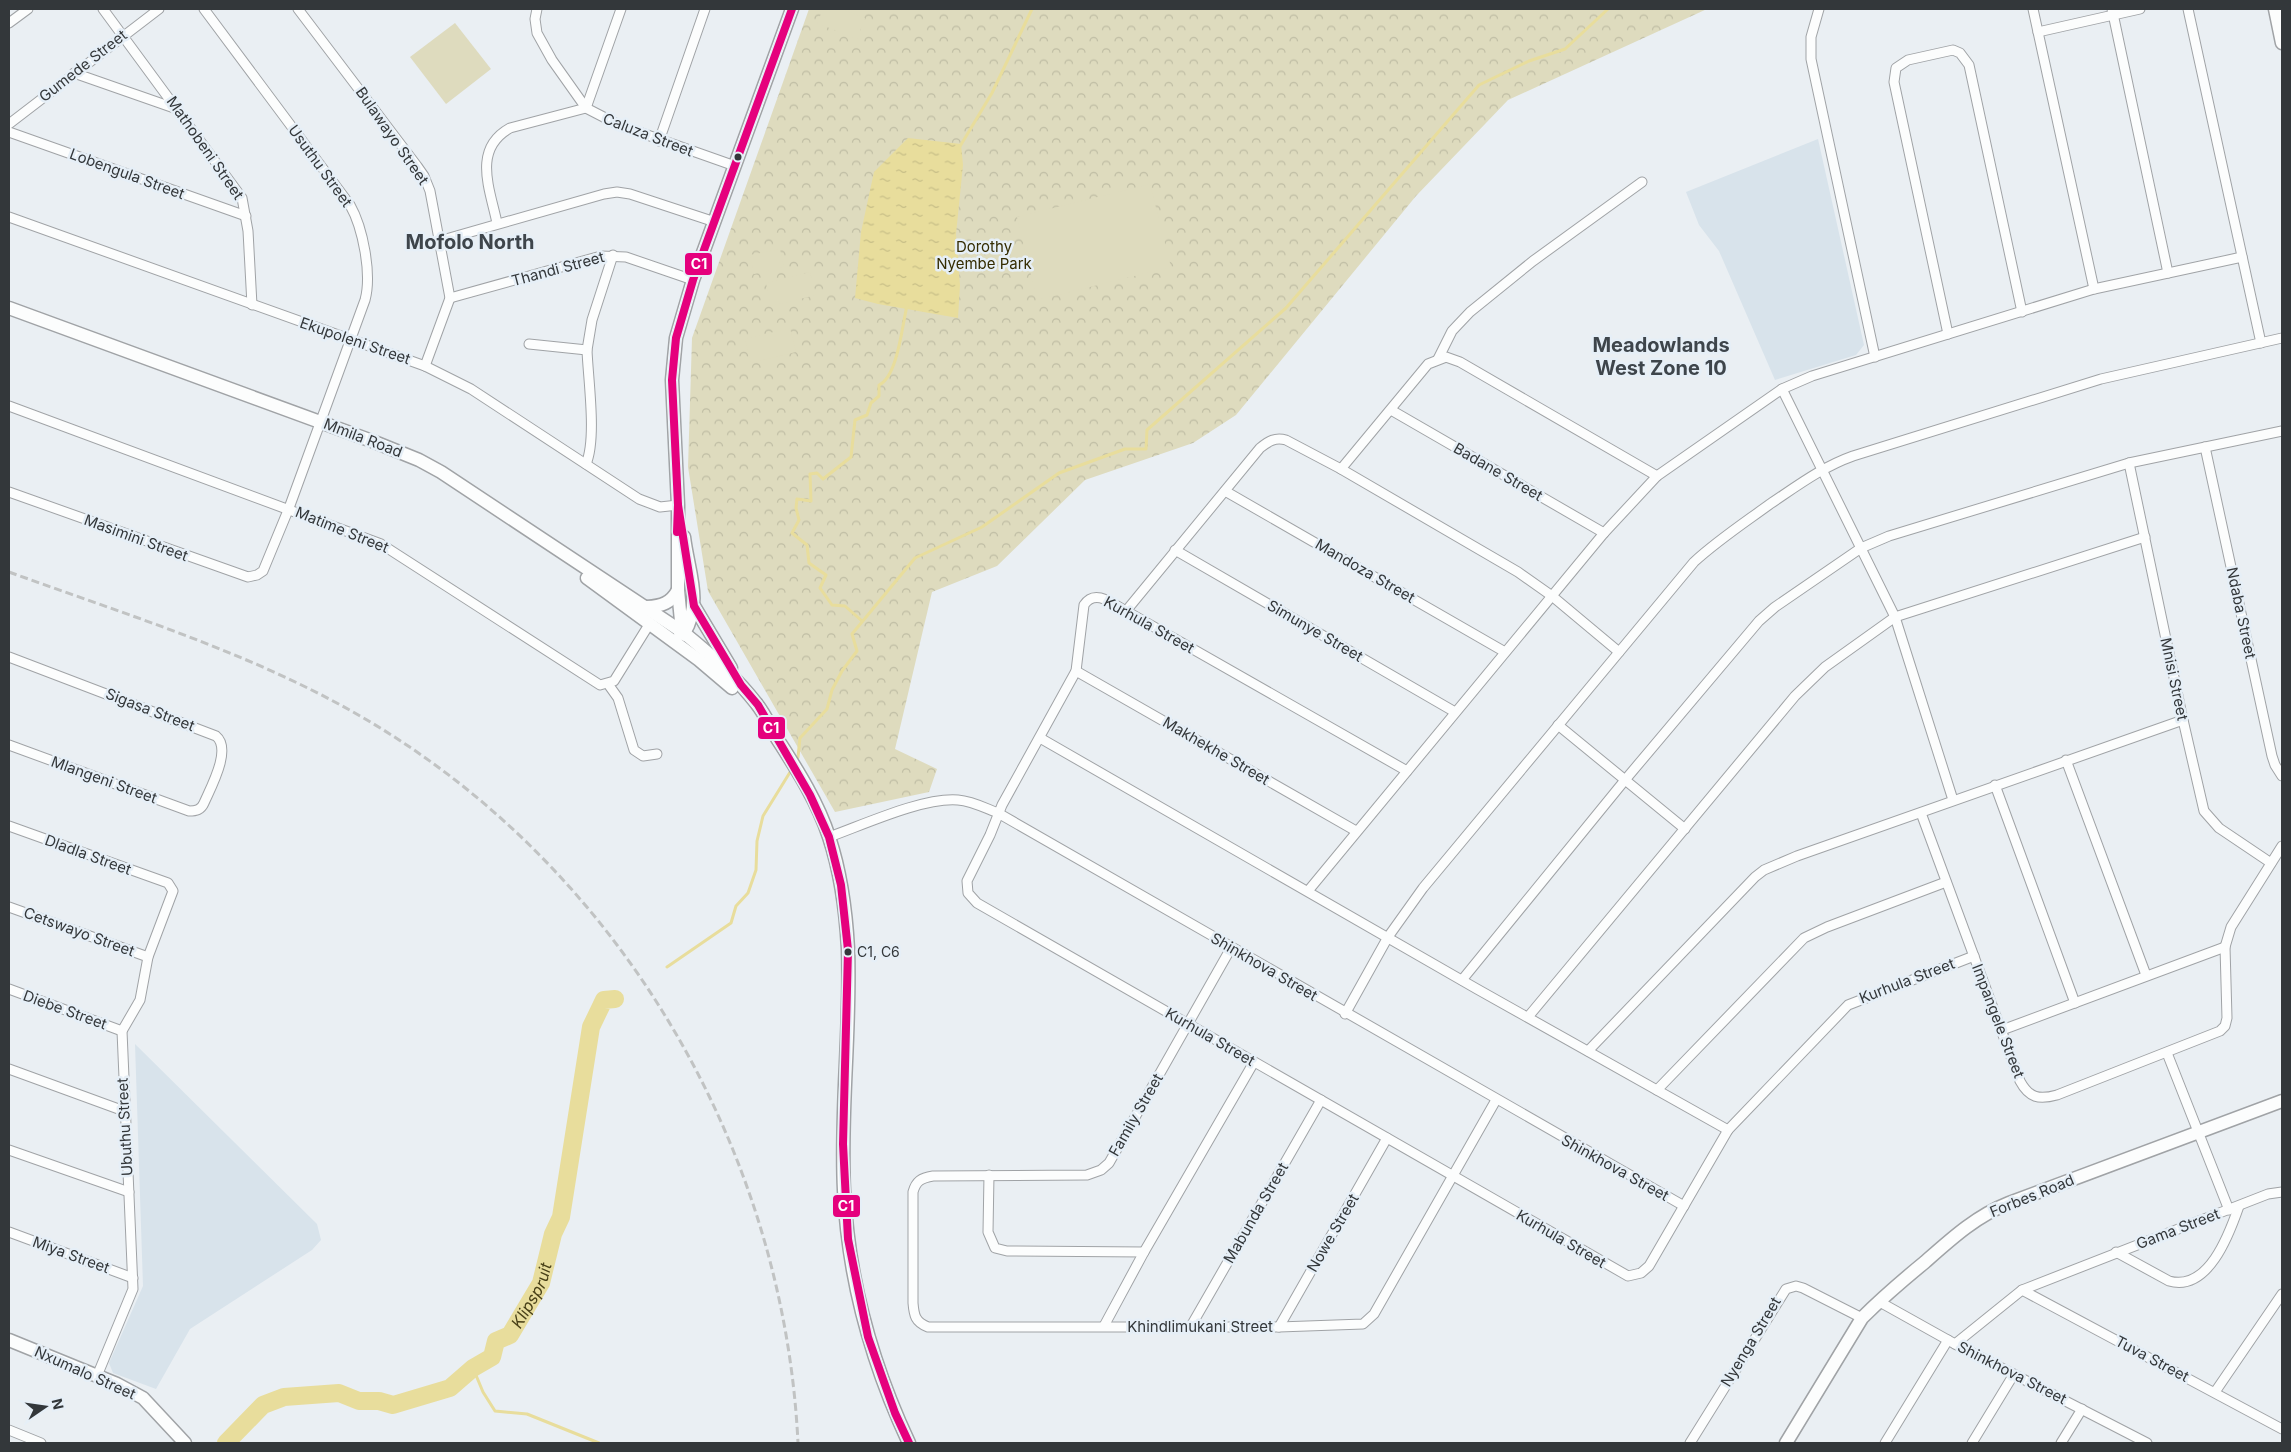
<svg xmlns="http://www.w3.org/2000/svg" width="2291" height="1452" viewBox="0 0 2291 1452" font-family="Inter,sans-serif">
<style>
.built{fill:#d8e3eb}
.park{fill:url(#park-crowns)}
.pitch{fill:#dedbbe}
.water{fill:url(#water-ripples)}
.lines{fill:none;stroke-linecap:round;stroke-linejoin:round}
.stream{stroke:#e8dd9c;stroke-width:3}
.river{stroke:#e8dd9c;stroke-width:18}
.street-casing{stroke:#a0a3a6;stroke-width:11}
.secondary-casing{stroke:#a0a3a6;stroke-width:15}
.street{stroke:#fcfdfd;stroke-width:9}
.secondary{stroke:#fcfdfd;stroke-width:12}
.rail{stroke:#c1c3c3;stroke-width:3;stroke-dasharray:8 4;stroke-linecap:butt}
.bus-1-casing{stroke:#e6eff7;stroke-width:11}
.bus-1{stroke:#e5007d;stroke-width:8}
.bus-dot{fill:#33373a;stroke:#e6eff7;stroke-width:2}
.labels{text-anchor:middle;stroke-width:5;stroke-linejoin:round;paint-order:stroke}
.bus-label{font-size:14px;fill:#33373a;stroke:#e6eff7;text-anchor:start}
.street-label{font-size:15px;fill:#33373a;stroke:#e6eff7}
.park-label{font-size:15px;fill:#342c02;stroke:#e6eff7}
.water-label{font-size:16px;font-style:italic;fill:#494118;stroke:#e6eff7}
.district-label{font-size:20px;font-weight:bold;fill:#3e454b;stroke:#e6eff7}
.line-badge{stroke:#e6eff7;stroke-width:2}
.badge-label{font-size:14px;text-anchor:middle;font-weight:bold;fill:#fff}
</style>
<defs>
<pattern id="park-crowns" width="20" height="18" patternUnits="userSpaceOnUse" patternTransform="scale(1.25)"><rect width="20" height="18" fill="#dedbbe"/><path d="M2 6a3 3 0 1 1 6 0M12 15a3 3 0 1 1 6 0" fill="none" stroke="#bfbda4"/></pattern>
<pattern id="water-ripples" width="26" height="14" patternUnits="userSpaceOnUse" patternTransform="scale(1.25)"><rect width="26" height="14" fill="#e8dd9c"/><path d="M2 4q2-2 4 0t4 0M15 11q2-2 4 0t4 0" fill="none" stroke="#c7be87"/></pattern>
</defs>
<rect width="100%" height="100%" fill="#eaeff3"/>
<g class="built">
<path d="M1818,139L1864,345L1856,355L1775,380L1719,251L1699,225L1686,192Z"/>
<path d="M135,1044L317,1224L321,1240L312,1250L190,1329L156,1389L113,1373L109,1363L143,1286Z"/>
</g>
<path class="park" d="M809,9H1707L1508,100L1416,196L1236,415L1193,443L1085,480L997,566L932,592L895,749L937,769L929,792L835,812L708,591L688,467L692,338Z"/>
<g class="pitch">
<path d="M823,9H841L865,18L857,39L817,23Z"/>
<path d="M455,23L491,69L446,104L410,57Z"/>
<path d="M1150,184L1171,267L1037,300L1017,217Z"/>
<path d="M780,249L784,267L754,274L750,255Z"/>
<path d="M810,272L816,295L771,306L766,283Z"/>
<path d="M790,328L796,352L751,363L745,339Z"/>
</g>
<path class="water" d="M908,138L961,144L963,165L956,234L960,285L958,318L878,304L855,298L861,232L874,172Z"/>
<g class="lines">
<g class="stream">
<path d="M959,148L992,93L1032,9"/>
<path d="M862,621L845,606L832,605L820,588L826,575L809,563L807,545L792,533L799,520L796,508L797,499L811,501L810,474L817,473L823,479L851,457L855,420L867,415L871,403L879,396V385C898,376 902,325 907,306"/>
<path d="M796,761L798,757L800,738L827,709L832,690L842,671L857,651L852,634L915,558L982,527L1059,473L1125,449H1146L1147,430L1286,308L1479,85L1529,61L1565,49L1608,9"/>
<path d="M667,967L731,923L736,906L748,893L756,870L757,841L763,816L792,769"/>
<path d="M473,1368L483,1392L495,1411L527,1414L599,1443"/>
</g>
<path class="river" id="s1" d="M226,1443L263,1405L284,1397L339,1393L359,1401H379L393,1405L450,1388L473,1368L492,1357L496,1341L510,1335L541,1283L553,1234L561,1217L591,1027L604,1000L615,999"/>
<defs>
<g id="street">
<path d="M103,9L242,198L248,231L252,305"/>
<path d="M298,9L417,166L424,176L430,191L450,298L425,366"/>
<path d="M537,9L535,19L537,33L552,60L586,108L619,125L735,166"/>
<path d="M1819,9L1811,37V59L1875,357"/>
<path d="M2033,9L2094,289"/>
<path d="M2112,9L2168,273"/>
<path d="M2188,9L2261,343"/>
<path d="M9,23L28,9"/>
<path d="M2038,32L2140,9"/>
<path d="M74,73L177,109"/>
<path d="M9,124L159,9"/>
<path d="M9,132L246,216"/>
<path d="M659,141L705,9"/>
<path d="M9,217L425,366L471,389L639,499L660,507L678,505"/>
<path d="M497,223C490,189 472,149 510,128L586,108L621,9"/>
<path d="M439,241L604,194L617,192L630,194L715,222"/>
<path d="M450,298L601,256L626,257L693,280"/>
<path d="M1948,334L1894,82L1896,68L1908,60L1953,50L1960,53L1969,65L2022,312"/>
<path d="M529,344L587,350"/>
<path d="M1438,359L1452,331L1470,312L1533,261L1642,182"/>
<path d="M1782,389L1895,617L1953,800"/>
<path d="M9,406L381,544L600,685L614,681L650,623"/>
<path d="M1391,410L1604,533"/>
<path d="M2205,447L2272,756L2275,765L2282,776"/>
<path d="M2129,463L2183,720L2204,811L2219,828L2271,863"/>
<path d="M586,464C597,438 588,379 587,350L592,320L613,255"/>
<path d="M1341,469L1428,364L1446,357L1460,362L1657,476"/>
<path d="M1225,491L1505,652"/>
<path d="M9,492L248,577L257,575L263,571L289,508L365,300C372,274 363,228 350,205L204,9"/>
<path d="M1175,550L1455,712"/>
<path d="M1126,611L1260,448C1269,441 1275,437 1286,440L1341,469L1518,572L1552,596L1619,652"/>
<path d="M9,657L216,736C232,749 211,787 204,803C201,810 196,811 189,811L9,745"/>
<path d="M1076,671L1356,831"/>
<path d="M608,684L618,698L634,750L643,756L657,754"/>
<path d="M1558,725L1685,829"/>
<path d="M1040,738L1477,989L1728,1130"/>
<path d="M2066,760L2146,975"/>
<path d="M1407,771L1126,611C1113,604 1095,588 1084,605L1076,671L1002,805L990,835L967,881L968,893L977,903L1628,1276L1641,1273L1649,1266L1728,1130L1848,1005L1974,956"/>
<path d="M1995,785L2075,1003"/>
<path d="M1921,813L2020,1081C2029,1098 2039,1100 2057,1095L2220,1031L2225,1026L2227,1018L2225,947L2231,927L2282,846"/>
<path d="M9,826L168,883L173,891L148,957L140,1000L122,1031L133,1289L97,1376"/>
<path d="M829,837C863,825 923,797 958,800C972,801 985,808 998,813L1684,1206"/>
<path d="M1308,891L1604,533L1657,476L1782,389L1812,376L2094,289L2242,257"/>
<path d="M9,907L148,957"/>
<path d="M1231,948L1109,1163L1101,1170L1087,1175L933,1176C921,1178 916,1181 913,1192V1303C914,1315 915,1322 928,1327H1279L1363,1324L1374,1314L1496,1100"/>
<path d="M1462,980L1625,780L1759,621L1775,607L1861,548L1889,536L2129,463L2282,431"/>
<path d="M9,989L122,1031"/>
<path d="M1345,1014L1388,937L1423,888L1694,562C1718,540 1744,523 1770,504C1797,486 1822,467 1853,456L2101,379L2282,338"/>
<path d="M1528,1017L1795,696L1825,667L1895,617L2145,537"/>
<path d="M2002,1030L2225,947"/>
<path d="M1588,1051L1755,877L1764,870L1797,856L2183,720"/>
<path d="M2167,1053L2229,1210"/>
<path d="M9,1069L124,1111"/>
<path d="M1657,1090L1804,938L1827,927L1946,882"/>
<path d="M9,1150L129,1192"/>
<path d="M989,1175L988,1232L995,1248L1007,1251L1144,1252"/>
<path d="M9,1232L133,1278"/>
<path d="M2116,1252L2169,1281C2208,1292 2229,1235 2239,1206"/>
<path d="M2022,1290L2282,1429"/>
<path d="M1878,1301L1955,1344L2147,1443"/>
<path d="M1104,1326L1144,1252L1254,1062"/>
<path d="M1191,1326L1321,1100"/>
<path d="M1279,1327L1387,1138"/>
<path d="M1955,1344L2022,1290L2268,1194L2282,1192"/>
<path d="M2215,1392L2282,1294"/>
<path d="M9,1430L41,1443"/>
<path d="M1690,1443L1786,1289L1796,1286L1803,1288L1862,1318"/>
<path d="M1885,1443L1948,1340"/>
<path d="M1972,1443L2014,1374"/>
<path d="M2061,1443L2082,1409"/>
</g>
<g id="secondary">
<path d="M2275,9L2282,43"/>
<path d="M9,308L372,441L419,460L441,472L684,633C710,654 735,676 756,703C765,714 771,728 778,740C798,771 818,803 829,837C841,873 846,912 848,949C851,1030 840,1110 844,1190C848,1278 872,1364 909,1443"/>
<path d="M587,578L699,660L732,688"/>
<path d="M694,606L731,668"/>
<path d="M647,607C662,606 671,603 678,590"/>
<path d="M680,634L684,633C703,602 688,571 684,537"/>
<path d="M685,635L681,621L678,590V505L672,380L676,338L693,280L792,9"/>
<path d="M9,1340L117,1384L143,1398L185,1443"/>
<path d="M1786,1443L1862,1318C1882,1298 1903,1280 1925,1262C1951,1239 1976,1216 2009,1203L2282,1101"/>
</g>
</defs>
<use href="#street" class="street-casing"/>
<use href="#secondary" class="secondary-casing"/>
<use href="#street" class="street"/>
<use href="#secondary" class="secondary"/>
<path class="rail" d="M9,572C130,616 255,654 367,720C621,870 784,1150 798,1443"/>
<defs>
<g id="bus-1">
<path d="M678,505L694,606L741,685L758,705L810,795L829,837L841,885L848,950L843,1144L848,1239L868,1337L895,1413L909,1443"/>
<path d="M677,532L678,505L672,380L676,338L693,280L792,9"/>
</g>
</defs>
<use href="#bus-1" class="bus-1-casing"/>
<use href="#bus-1" class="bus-1"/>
</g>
<g class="bus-dot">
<circle cx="738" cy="157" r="4.5"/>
<circle cx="848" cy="952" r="4.5"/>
</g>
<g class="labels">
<g class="bus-label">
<text x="857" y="957">C1, C6</text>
</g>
<g class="street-label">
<text transform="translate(83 66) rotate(-38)" y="5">Gumede Street</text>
<text transform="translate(648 135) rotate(21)" y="5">Caluza Street</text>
<text transform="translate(392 136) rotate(55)" y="5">Bulawayo Street</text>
<text transform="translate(205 148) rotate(55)" y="5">Mathobeni Street</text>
<text transform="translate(320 166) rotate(54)" y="5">Usuthu Street</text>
<text transform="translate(127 174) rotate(20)" y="5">Lobengula Street</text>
<text transform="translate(558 269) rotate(-15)" y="5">Thandi Street</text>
<text transform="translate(355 341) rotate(19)" y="5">Ekupoleni Street</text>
<text transform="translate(363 438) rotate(21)" y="5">Mmila Road</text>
<text transform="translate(1498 472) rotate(30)" y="5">Badane Street</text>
<text transform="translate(342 530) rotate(22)" y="5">Matime Street</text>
<text transform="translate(136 538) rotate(20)" y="5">Masimini Street</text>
<text transform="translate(1365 571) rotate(30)" y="5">Mandoza Street</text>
<text transform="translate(2241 613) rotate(78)" y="5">Ndaba Street</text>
<text transform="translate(1149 625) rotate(29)" y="5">Kurhula Street</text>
<text transform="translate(1315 631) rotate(30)" y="5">Simunye Street</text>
<text transform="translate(2174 679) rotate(78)" y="5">Mnisi Street</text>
<text transform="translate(150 710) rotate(21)" y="5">Sigasa Street</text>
<text transform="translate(1216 751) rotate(30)" y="5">Makhekhe Street</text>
<text transform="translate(104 780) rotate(20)" y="5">Mlangeni Street</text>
<text transform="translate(88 855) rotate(20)" y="5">Dladla Street</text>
<text transform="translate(79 932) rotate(20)" y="5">Cetswayo Street</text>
<text transform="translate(1264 967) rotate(30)" y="5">Shinkhova Street</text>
<text transform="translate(1907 981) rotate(-21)" y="5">Kurhula Street</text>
<text transform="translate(65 1010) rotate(20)" y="5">Diebe Street</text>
<text transform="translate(1998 1021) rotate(69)" y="5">Impangele Street</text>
<text transform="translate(1210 1037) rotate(30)" y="5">Kurhula Street</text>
<text transform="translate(1136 1115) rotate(-60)" y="5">Family Street</text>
<text transform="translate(125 1127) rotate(-93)" y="5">Ubuthu Street</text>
<text transform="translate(1615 1168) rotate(29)" y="5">Shinkhova Street</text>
<text transform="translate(2032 1196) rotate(-22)" y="5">Forbes Road</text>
<text transform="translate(1256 1213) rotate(-60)" y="5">Mabunda Street</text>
<text transform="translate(2178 1229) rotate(-21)" y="5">Gama Street</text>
<text transform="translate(1333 1233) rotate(-60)" y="5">Nowe Street</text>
<text transform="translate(1561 1239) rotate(30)" y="5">Kurhula Street</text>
<text transform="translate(71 1255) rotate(20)" y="5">Miya Street</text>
<text x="1200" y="1332">Khindlimukani Street</text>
<text transform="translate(1751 1342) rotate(-59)" y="5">Nyenga Street</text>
<text transform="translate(2152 1359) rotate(28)" y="5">Tuva Street</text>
<text transform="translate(85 1373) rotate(24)" y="5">Nxumalo Street</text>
<text transform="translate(2012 1373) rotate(27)" y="5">Shinkhova Street</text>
</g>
<g class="park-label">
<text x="984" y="252">Dorothy<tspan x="984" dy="17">Nyembe Park</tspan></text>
</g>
<g class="water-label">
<text dy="6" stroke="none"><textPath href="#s1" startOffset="376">Klipspruit</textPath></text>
</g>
<g class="district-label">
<text x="470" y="249">Mofolo North</text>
<text x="1661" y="352">Meadowlands<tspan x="1661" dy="23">West Zone 10</tspan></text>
</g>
</g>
<g class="line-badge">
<rect x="684" y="252" width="29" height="24" rx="5" fill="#e5007d"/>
<rect x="757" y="716" width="29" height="24" rx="5" fill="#e5007d"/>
<rect x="832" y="1194" width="29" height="24" rx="5" fill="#e5007d"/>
</g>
<g class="badge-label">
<text x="699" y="269">C1</text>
<text x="771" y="733">C1</text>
<text x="846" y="1211">C1</text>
</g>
<rect width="2291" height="1452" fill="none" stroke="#33373a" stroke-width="20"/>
<g transform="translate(45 1407) rotate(77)" stroke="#e6eff7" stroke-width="4" paint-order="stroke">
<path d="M0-4L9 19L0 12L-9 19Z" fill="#33373a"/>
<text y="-8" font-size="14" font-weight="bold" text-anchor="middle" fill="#33373a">N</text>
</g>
</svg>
